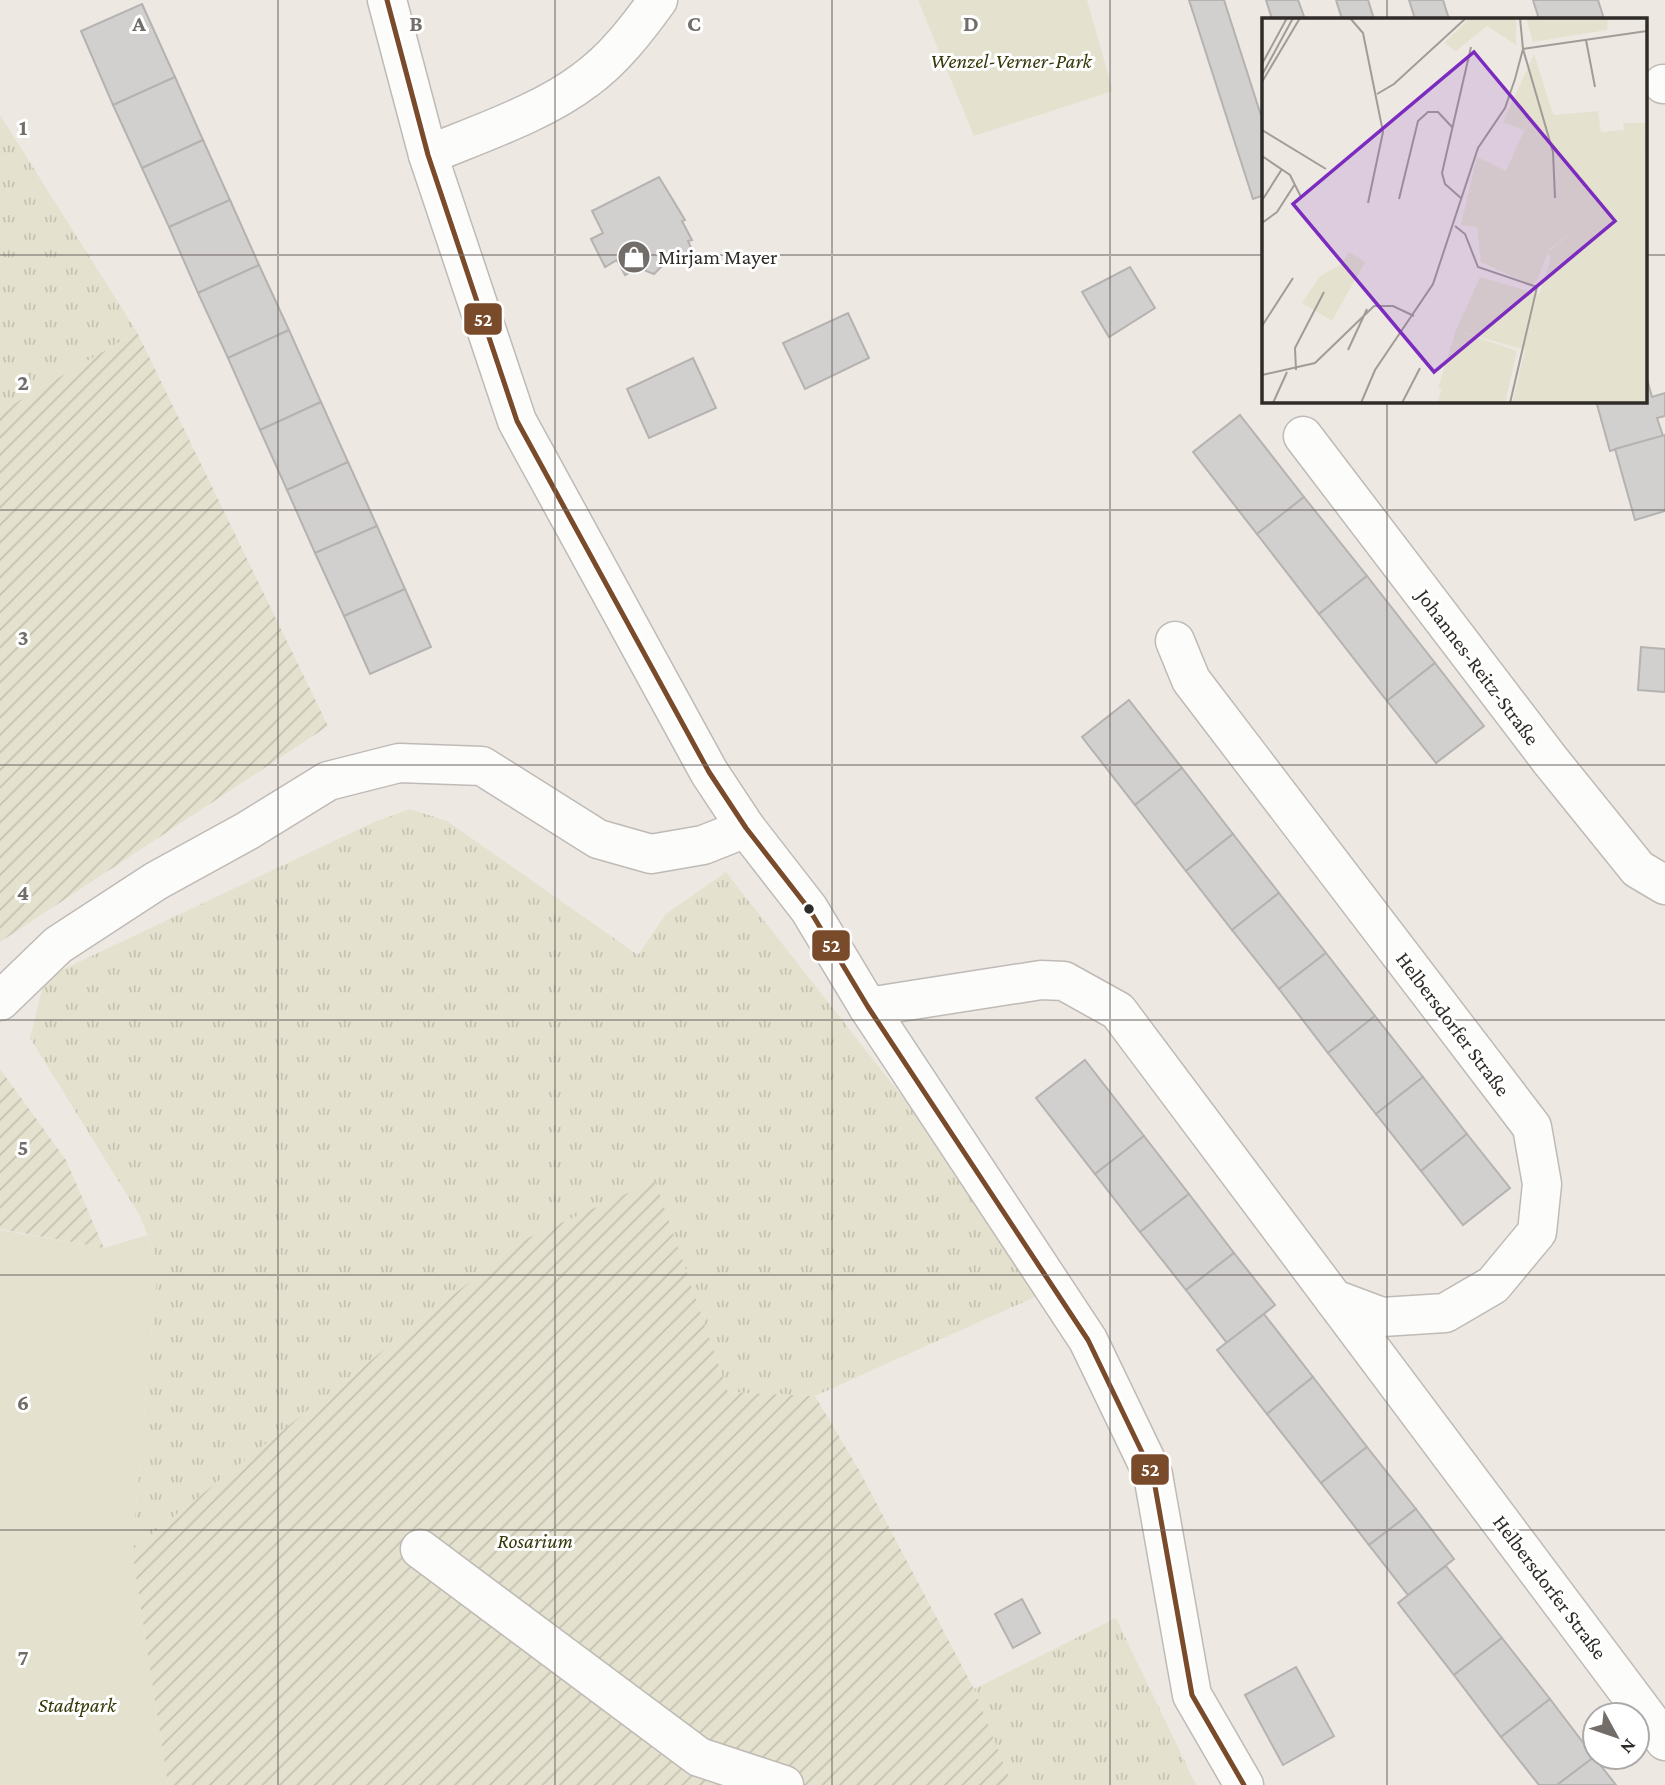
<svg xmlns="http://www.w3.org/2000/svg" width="1665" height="1785" viewBox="0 0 1665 1785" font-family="'Crimson Pro',serif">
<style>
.grass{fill:url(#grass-tufts)}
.park{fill:#e4e2ce}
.garden{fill:url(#garden-furrows)}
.building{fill:#d2cfcf;stroke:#b5b2b2;stroke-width:2}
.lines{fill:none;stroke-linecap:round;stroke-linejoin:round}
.minor-casing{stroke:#bfbab6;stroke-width:41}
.minor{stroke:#fcfcfb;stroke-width:38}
.bus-1-casing{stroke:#fff;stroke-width:10}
.bus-1{stroke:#7a4b2a;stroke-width:5}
.grid{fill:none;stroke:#726d69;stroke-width:2;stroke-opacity:0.55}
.bus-dot{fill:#2f2b28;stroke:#fff;stroke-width:2.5}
.labels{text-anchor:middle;stroke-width:6;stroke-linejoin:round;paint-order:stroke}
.park-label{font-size:21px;font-style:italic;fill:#38390a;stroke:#fff}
.poi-label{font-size:21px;fill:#2f2b28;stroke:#fff;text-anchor:start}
.street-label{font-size:21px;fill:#2f2b28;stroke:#fff}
.inset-road{fill:none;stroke:#a29c98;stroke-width:2}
.view{fill:#7b2cbf;fill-opacity:0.15;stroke:#7b2cbf;stroke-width:3.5}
.inset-edge{fill:none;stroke:#2f2b28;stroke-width:3.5}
.grid-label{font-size:23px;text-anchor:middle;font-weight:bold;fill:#726d69;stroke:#fff;stroke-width:6;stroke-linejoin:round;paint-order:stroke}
.line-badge{stroke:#fff;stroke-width:2.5}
.badge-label{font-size:19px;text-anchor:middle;font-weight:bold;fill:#fff}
</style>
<defs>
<pattern id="grass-tufts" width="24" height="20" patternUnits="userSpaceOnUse" patternTransform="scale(1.75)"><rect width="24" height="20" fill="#e4e2ce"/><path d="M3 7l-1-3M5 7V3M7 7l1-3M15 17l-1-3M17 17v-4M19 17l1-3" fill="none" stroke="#c4c2b1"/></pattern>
<pattern id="garden-furrows" width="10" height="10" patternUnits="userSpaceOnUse" patternTransform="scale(1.75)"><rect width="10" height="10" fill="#e4e2ce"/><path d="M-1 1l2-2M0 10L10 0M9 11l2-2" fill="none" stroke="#c4c2b1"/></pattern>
</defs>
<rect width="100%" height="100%" fill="#eee8e3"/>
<g class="grass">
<path d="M0,115L137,332L0,412Z"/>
<path d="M410,809L447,821L638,955L666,914L726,872L933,1136L1037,1296L815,1396L728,1392L655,1182L521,1241L132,1550L158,1262L140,1216L30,1038L45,978L374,822Z"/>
<path d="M1116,1618L1196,1785H1012L974,1689Z"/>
</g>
<g class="park">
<path d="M918,0H1087L1113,91L974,136Z"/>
<path d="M0,1230L104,1248L147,1235L158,1262L132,1550L168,1785H0Z"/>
</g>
<g class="garden">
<path d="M137,332L328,726L0,942V412Z"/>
<path d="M0,1069L66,1160L104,1248L0,1229Z"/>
<path d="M655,1181L728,1392L815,1396L859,1470L974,1689L1012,1785H168L132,1550L521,1241Z"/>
</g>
<g class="building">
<path d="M1189,0H1224L1264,125V195L1253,199Z"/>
<path d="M1266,0H1298L1305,19H1272Z"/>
<path d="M1336,0H1368L1374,19H1342Z"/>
<path d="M1409,0H1443L1449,19H1415Z"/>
<path d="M1533,0H1598L1604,19H1539Z"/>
<path d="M142,4L175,77L113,105L81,31Z"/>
<path d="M175,77L203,140L142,168L113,105Z"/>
<path d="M203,140L230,200L169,227L142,168Z"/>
<path d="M659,177L685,220L682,221L692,240L688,241L692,250L663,265L654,274L646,271L644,264L625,275L617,260L605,267L591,239L603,233L592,211Z"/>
<path d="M230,200L259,265L198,293L169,227Z"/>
<path d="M259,265L289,330L228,358L198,293Z"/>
<path d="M1130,267L1155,308L1109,337L1082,292Z"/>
<path d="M848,313L869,358L805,389L783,343Z"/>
<path d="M289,330L321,402L260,430L228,358Z"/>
<path d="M693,358L716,408L649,438L627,389Z"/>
<path d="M1646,376L1652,397L1665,393V416L1657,418L1663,436L1610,451L1596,401H1646Z"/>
<path d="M321,402L348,462L287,490L260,430Z"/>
<path d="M1240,415L1304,497L1257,534L1193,452Z"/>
<path d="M1665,435V511L1635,520L1615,449Z"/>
<path d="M348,462L377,526L315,553L287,490Z"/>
<path d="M1304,497L1367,576L1319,614L1257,534Z"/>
<path d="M377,526L405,589L344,616L315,553Z"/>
<path d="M1367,576L1435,663L1387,701L1319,614Z"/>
<path d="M405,589L431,647L370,674L344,616Z"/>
<path d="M1641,647L1665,649V692L1638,690Z"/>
<path d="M1435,663L1484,726L1436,763L1387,701Z"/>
<path d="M1129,700L1182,768L1135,805L1082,737Z"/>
<path d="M1182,768L1233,834L1186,871L1135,805Z"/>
<path d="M1233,834L1279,893L1232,930L1186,871Z"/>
<path d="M1279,893L1326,953L1279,989L1232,930Z"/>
<path d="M1326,953L1375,1016L1328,1053L1279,989Z"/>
<path d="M1375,1016L1423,1077L1376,1114L1328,1053Z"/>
<path d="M1085,1060L1144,1136L1095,1174L1036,1098Z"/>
<path d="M1423,1077L1467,1134L1421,1171L1376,1114Z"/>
<path d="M1467,1134L1510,1188L1463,1225L1421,1171Z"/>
<path d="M1144,1136L1189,1194L1140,1232L1095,1174Z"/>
<path d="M1189,1194L1234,1253L1186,1290L1140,1232Z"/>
<path d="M1234,1253L1275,1305L1227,1343L1186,1290Z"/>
<path d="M1264,1314L1313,1377L1267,1414L1217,1350Z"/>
<path d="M1313,1377L1367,1447L1321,1483L1267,1414Z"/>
<path d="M1367,1447L1416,1509L1369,1545L1321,1483Z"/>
<path d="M1416,1509L1454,1559L1408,1595L1369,1545Z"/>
<path d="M1446,1566L1502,1638L1454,1675L1398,1603Z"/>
<path d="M1022,1599L1040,1633L1013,1648L995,1614Z"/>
<path d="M1502,1638L1550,1699L1501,1737L1454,1675Z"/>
<path d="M1296,1667L1334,1736L1283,1765L1245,1695Z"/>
<path d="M1550,1699L1594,1757L1557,1785H1539L1501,1737Z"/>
<path d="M1594,1757L1616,1785H1557Z"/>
</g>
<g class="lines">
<defs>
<g id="minor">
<path d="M387,0L428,155L517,421L709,772L746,828L809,909L868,1007L1088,1340L1153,1475L1192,1695L1244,1785"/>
<path d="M1663,84H1665"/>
<path d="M428,155C478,134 542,113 585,80C614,59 637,29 658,0"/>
<path d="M1303,436L1550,760L1638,869L1665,885"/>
<path d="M1175,641L1191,680L1532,1127L1542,1184L1537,1232L1493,1285L1445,1313L1382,1317L1334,1299"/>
<path d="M0,1001L58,945L156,881L247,831L328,781L399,763L482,766L598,839L651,854L703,845L746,828"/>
<path d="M868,1007L1041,980L1064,981L1118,1011L1665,1741"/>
<path d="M420,1549L699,1757L784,1785"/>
</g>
</defs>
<use href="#minor" class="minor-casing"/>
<use href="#minor" class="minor"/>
<defs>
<path id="bus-1" d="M387,0L428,155L517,421L709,772L746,828L809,909L868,1007L1088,1340L1153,1475L1192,1695L1244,1785"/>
</defs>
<use href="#bus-1" class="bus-1-casing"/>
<use href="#bus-1" class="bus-1"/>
</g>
<path class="grid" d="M278,0V1785M555,0V1785M832,0V1785M1110,0V1785M1387,0V19M0,255H1264M1646,255H1665M1387,401V1785M0,510H1665M0,765H1665M0,1020H1665M0,1275H1665M0,1530H1665"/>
<defs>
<symbol id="shop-disc" viewBox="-11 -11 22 22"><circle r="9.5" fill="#726d69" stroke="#fff"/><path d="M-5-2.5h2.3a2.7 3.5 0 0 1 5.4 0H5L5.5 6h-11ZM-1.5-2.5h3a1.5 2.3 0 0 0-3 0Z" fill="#fff"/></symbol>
</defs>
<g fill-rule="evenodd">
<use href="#shop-disc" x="615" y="238" width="38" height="38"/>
</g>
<circle class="bus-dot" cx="809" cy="909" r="6"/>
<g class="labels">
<g class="park-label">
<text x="1011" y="68">Wenzel-Verner-Park</text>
<text x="535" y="1548">Rosarium</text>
<text x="77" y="1712">Stadtpark</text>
</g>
<g class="poi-label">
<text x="658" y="264">Mirjam Mayer</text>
</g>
<g class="street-label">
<text transform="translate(1478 667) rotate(53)" y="7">Johannes-Reitz-Straße</text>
<text transform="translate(1453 1024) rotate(53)" y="7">Helbersdorfer Straße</text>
<text transform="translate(1550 1587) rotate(53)" y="7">Helbersdorfer Straße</text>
</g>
</g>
<g transform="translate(1262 18)">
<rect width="385" height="385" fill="#eee8e3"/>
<path d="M208,0H254V27L225,8L194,33L182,25ZM272,36L292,99H268L261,112L241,104ZM215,139L244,153L251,162L237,187L254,196L318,209L287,231L275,263L268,267L219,244L215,209L199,207ZM194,312L255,333L243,385H222L176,370Z" fill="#e4e2ce"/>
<path d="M264,0H346L345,12L271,24Z" fill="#e4e2ce"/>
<path d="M385,112V385H286L309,271L285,234L318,209L372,145ZM87,234L103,244L70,303L40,285L58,258L78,247ZM180,371L222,385H175Z" fill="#e4e2ce"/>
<path d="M336,93L339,114L362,112L361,105H385V112L372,145L318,209L254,196L236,188L251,162L244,153L268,99ZM290,238L309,271L286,385H250L263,332L194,312L218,259L277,276Z" fill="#e4e2ce"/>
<path class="inset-road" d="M88,0L101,15L121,114L106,185M324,22L333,69M261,31L291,134L293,180M261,31L385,13M0,46L25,0M0,57L31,0M0,64L38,0M115,76L132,66L204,0M0,112L64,151M0,138L28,157L39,179M1,181L20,151M137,181L156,103L166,94H176L190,109M200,181L183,166L180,155L209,29M0,205L15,194L33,166M193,208L203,216L216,249L275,269L248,385M0,308L31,260M86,332L105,291M34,352L33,330L62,274M0,357L53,345L112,288H131L152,298M11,385L25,354M99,385L113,352L171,266L216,130L243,90L253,61L261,31L258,0M140,385L158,350"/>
<path class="view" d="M212,34L353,203L172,354L31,186Z"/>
<rect width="385" height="385" class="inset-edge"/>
</g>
<g class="grid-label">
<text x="139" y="31">A</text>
<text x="416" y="31">B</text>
<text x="694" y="31">C</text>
<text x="971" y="31">D</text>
<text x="23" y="135">1</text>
<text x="23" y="390">2</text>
<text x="23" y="645">3</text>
<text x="23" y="900">4</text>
<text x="23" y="1155">5</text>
<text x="23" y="1410">6</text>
<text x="23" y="1665">7</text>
</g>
<g class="line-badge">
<rect x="463" y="302" width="40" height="34" rx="7" fill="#7a4b2a"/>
<rect x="811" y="929" width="40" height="33" rx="7" fill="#7a4b2a"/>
<rect x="1130" y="1453" width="40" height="33" rx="7" fill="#7a4b2a"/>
</g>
<g class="badge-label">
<text x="483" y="326">52</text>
<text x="831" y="952">52</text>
<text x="1150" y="1476">52</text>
</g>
<g transform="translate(1616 1736) rotate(130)"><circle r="33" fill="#ffffff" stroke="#acaaa9" stroke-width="2"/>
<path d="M0-5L12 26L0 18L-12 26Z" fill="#726d69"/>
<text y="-10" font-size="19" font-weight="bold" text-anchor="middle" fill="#2f2b28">N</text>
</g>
</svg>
